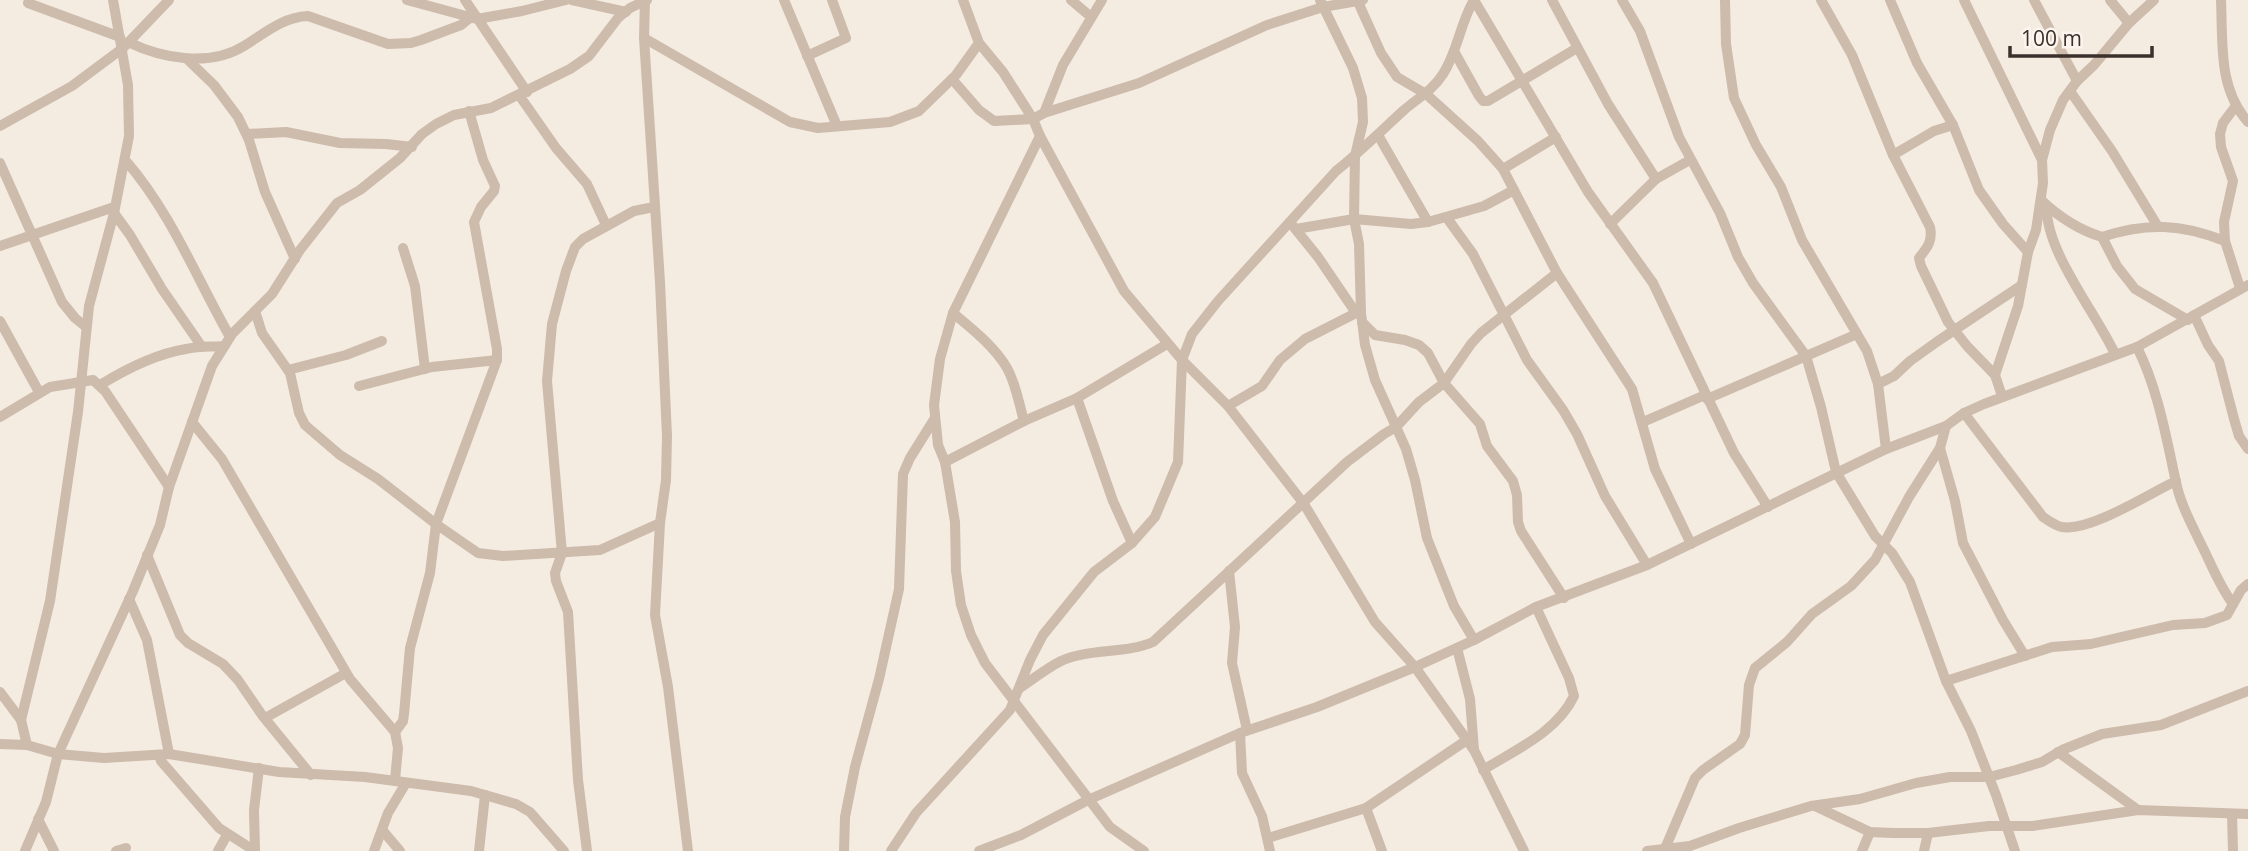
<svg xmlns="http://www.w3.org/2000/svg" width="2248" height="851" viewBox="0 0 2248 851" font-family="'Open Sans',sans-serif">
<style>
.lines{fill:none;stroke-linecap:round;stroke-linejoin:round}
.minor{stroke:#cdbbac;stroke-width:10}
</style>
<rect width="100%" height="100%" fill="#f4ebe1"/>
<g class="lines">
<g class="minor">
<path d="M113,0L128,85L129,136L114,213L89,306L78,412L50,601L21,720L27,745L58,754L104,758L169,754L279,772L365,777L471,791L516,804L530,812L564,851"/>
<path d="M407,0L477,19L522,11L566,0"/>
<path d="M465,0L527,92"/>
<path d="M572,0L626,12"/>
<path d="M645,0L644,38L660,282L667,436L666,480L660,523L655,615L668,687L688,851"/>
<path d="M784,0L837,126"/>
<path d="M963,0L979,43L1003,72L1033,119"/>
<path d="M1071,0L1091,17"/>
<path d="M1102,0L1063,65L1044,113L1033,119L1040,136L953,313L940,359L934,405L938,445L945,462L955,522L956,571L961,605L971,635L985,663L1110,827L1144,851"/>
<path d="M1320,0L1353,68L1362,98L1363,122L1355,156L1354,219L1359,244L1361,313L1365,345L1375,380L1406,449L1415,480L1427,538L1454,606L1474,640"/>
<path d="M1474,0L1588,192L1653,283L1734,453L1768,507"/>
<path d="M1552,0L1608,104L1656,179"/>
<path d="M1622,0L1640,31L1679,137L1720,213L1738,257L1753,283L1806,356L1821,407L1836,472L1875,536L1892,553L1910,582L1946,681L1971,731L1996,795L2015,851"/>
<path d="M1725,0L1726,44L1734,98L1756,145L1781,187L1802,240L1867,351L1878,384L1886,449"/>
<path d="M1821,0L1852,55L1893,155L1930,227C1933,241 1927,248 1919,258L1921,266L1948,322L1967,346L1995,375L2002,396"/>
<path d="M1890,0L1917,63L1953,125L1979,190L2003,224L2028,252"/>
<path d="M1964,0L2042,160"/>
<path d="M2034,0L2077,81"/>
<path d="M2110,0L2129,23"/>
<path d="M2221,0C2223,44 2218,88 2248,122"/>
<path d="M1358,2L1381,53L1397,77L1426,94L1478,141L1503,169L1557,273L1632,389L1655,469L1691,544"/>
<path d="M28,3L120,37"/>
<path d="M644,38L790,122L818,128L890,122L919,111L956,75L979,43"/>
<path d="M128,42C163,59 210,67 244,46C265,33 283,17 308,16L388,44L411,43L421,40L461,25L471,17"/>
<path d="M1455,53L1479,96L1483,101H1488L1577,48"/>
<path d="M807,56L846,38L832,0"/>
<path d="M187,59L214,85L238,117L249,140L265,192L295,259"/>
<path d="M952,79L979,110L994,121L1033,119"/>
<path d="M2070,91L2112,151L2157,225"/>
<path d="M519,95L556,148L587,184L606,225"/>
<path d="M2235,107L2223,123L2220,134L2221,147L2233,181L2224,222L2225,241L2240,288"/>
<path d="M1044,113L1139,83L1267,25L1323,7L1363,0"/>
<path d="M0,126L72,86L123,48L169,0"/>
<path d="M247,134L286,132L340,143L386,144L412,147"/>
<path d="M1378,135L1428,222"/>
<path d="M1040,136L1124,291L1182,360L1228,406L1304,504L1375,622L1415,667L1474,750L1524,851"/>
<path d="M1893,155L1934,131L1953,125"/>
<path d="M126,161C171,213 196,277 230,337"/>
<path d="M0,163L62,302L75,318L86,327"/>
<path d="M1503,169L1556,137"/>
<path d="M2041,200C2059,217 2079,230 2102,237L2117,266L2135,289L2188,320"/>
<path d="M2047,206C2044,249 2096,313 2115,354"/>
<path d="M114,213L130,235L162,289L202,347"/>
<path d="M1447,218L1473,254L1527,360L1563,410L1577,434L1605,496L1647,565"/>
<path d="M1610,224L1656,179L1690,160"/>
<path d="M1293,226L1318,257L1356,313H1361"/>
<path d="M1296,229L1354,219L1411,224L1428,222L1484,206L1514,190"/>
<path d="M2102,237C2146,222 2182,224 2225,241"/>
<path d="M0,246L114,207"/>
<path d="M403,248L415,286L425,369"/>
<path d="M255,311L262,333L290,373L299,413L305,425L340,455L378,479L436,524L478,553L503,556L600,550L660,523"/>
<path d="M953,313C972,329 994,346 1007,368C1016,384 1019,404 1024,421"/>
<path d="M2194,315L2208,345L2219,361L2234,419L2239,436L2248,449"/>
<path d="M0,321L39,392"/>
<path d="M1362,322L1375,335L1405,340L1419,345L1428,353L1444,383L1480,424L1487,446L1513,481L1517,495L1518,522L1521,531L1564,598"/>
<path d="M2137,347C2158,389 2166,437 2176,482C2180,503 2191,523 2200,542C2211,563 2218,584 2233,604"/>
<path d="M288,370L346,355L382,341"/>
<path d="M1995,375L2018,306L2028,252L2036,230L2043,183L2042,160L2050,130L2063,100L2077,81L2094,65L2129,23L2154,0"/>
<path d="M1878,384L1894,376L1910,361L1938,341L2022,285"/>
<path d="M100,385C126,369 155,354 186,349C198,346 211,347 224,346"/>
<path d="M359,386L432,367L497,360"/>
<path d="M1077,398L1113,501L1132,543"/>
<path d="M1707,399L1857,334"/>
<path d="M1228,406L1262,386L1280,360L1305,339L1356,313"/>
<path d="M1964,413L2043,517C2048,520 2055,526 2062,527C2090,532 2150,493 2176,481"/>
<path d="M0,417L50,387L93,380L105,391L169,487"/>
<path d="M192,422L222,459L350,679L395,732L398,748L395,780"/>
<path d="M1643,422L1705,395"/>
<path d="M1940,448L1955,501L1963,543L2003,620L2025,656"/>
<path d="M945,462L1024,421L1077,398L1167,344"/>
<path d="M147,555L180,635L188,643L223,664L238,680L262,715L311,775"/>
<path d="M1229,571L1235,627L1232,663L1247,730"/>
<path d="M129,599L147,640L169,754"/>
<path d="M1457,648L1470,699L1474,750"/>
<path d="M1946,681L2052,647L2091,644L2173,625L2205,623L2227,615L2241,590L2248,584"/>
<path d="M1020,688C1033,679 1047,668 1061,661C1090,648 1125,654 1153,642L1347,462L1384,434L1396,427L1419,402L1444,383L1471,344L1481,333L1557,273"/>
<path d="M0,692L21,720"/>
<path d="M265,718L346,673"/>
<path d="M395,732L403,721L404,714L410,648L430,573L436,524L497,360V349L474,222L481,207L494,191L495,186L483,160L469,111"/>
<path d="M1240,733L1242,773L1262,816L1270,851"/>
<path d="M0,744L27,745"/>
<path d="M2058,752L2138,810"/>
<path d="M159,755L161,761L219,828L255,851"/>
<path d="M1483,770C1515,750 1557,732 1574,696L1569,678L1536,607"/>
<path d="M1817,807L1870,832L1893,833H1928L1989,826H2032L2138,810L2248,814"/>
<path d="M1366,808L1382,851"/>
<path d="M2232,814L2233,851"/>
<path d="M38,819L54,851"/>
<path d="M383,831L400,851"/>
<path d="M1268,838L1366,808L1467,740"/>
<path d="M25,851L46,802L58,754L133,591L160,525L169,487L212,366L232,334L272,294L300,250L337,203L360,190L400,158L422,134L436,124L454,115L491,108L570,69L589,56L618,18L630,8L647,0"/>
<path d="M116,851L126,848"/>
<path d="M218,851L227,835"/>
<path d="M255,851L254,810L259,768"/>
<path d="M374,851L388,813L406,783"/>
<path d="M479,851L485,795"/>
<path d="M587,851L578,780L568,612L556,581L555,573L562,553L547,381L552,324L566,271L575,247L583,239L634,211L654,207"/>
<path d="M844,851L845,817L855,767L879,679L899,589L903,474L910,458L935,418"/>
<path d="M891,851L916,813L1010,710L1030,660L1043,635L1094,572L1132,543L1155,517L1178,462L1182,360L1192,334L1218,301L1336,171C1360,152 1381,131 1404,110C1418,98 1433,90 1443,74C1458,51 1460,23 1474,0"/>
<path d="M979,851L1021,835L1088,800L1240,733L1317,707L1415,667L1474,640L1536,607L1647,565L1886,449L1946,426L1964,413L1984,404L2137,347L2248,285"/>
<path d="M1647,851L1690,846L1739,828L1811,806L1860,799L1916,783L1950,777H1989L2016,770L2042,762L2062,750L2102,734L2161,725L2248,691"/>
<path d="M1664,851L1695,778L1703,770L1740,744L1745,735L1749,685L1755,668L1787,642L1812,614L1851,586L1875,560L1909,497L1940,448L1946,426"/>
<path d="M1862,851L1870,832"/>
<path d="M1924,851L1928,833"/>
</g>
</g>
<path d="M2010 46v10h142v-10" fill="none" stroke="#3b302b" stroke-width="3.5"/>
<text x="2021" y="46" font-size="21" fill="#3b302b" stroke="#fbf5ee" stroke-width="5" paint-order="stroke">100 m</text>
</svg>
